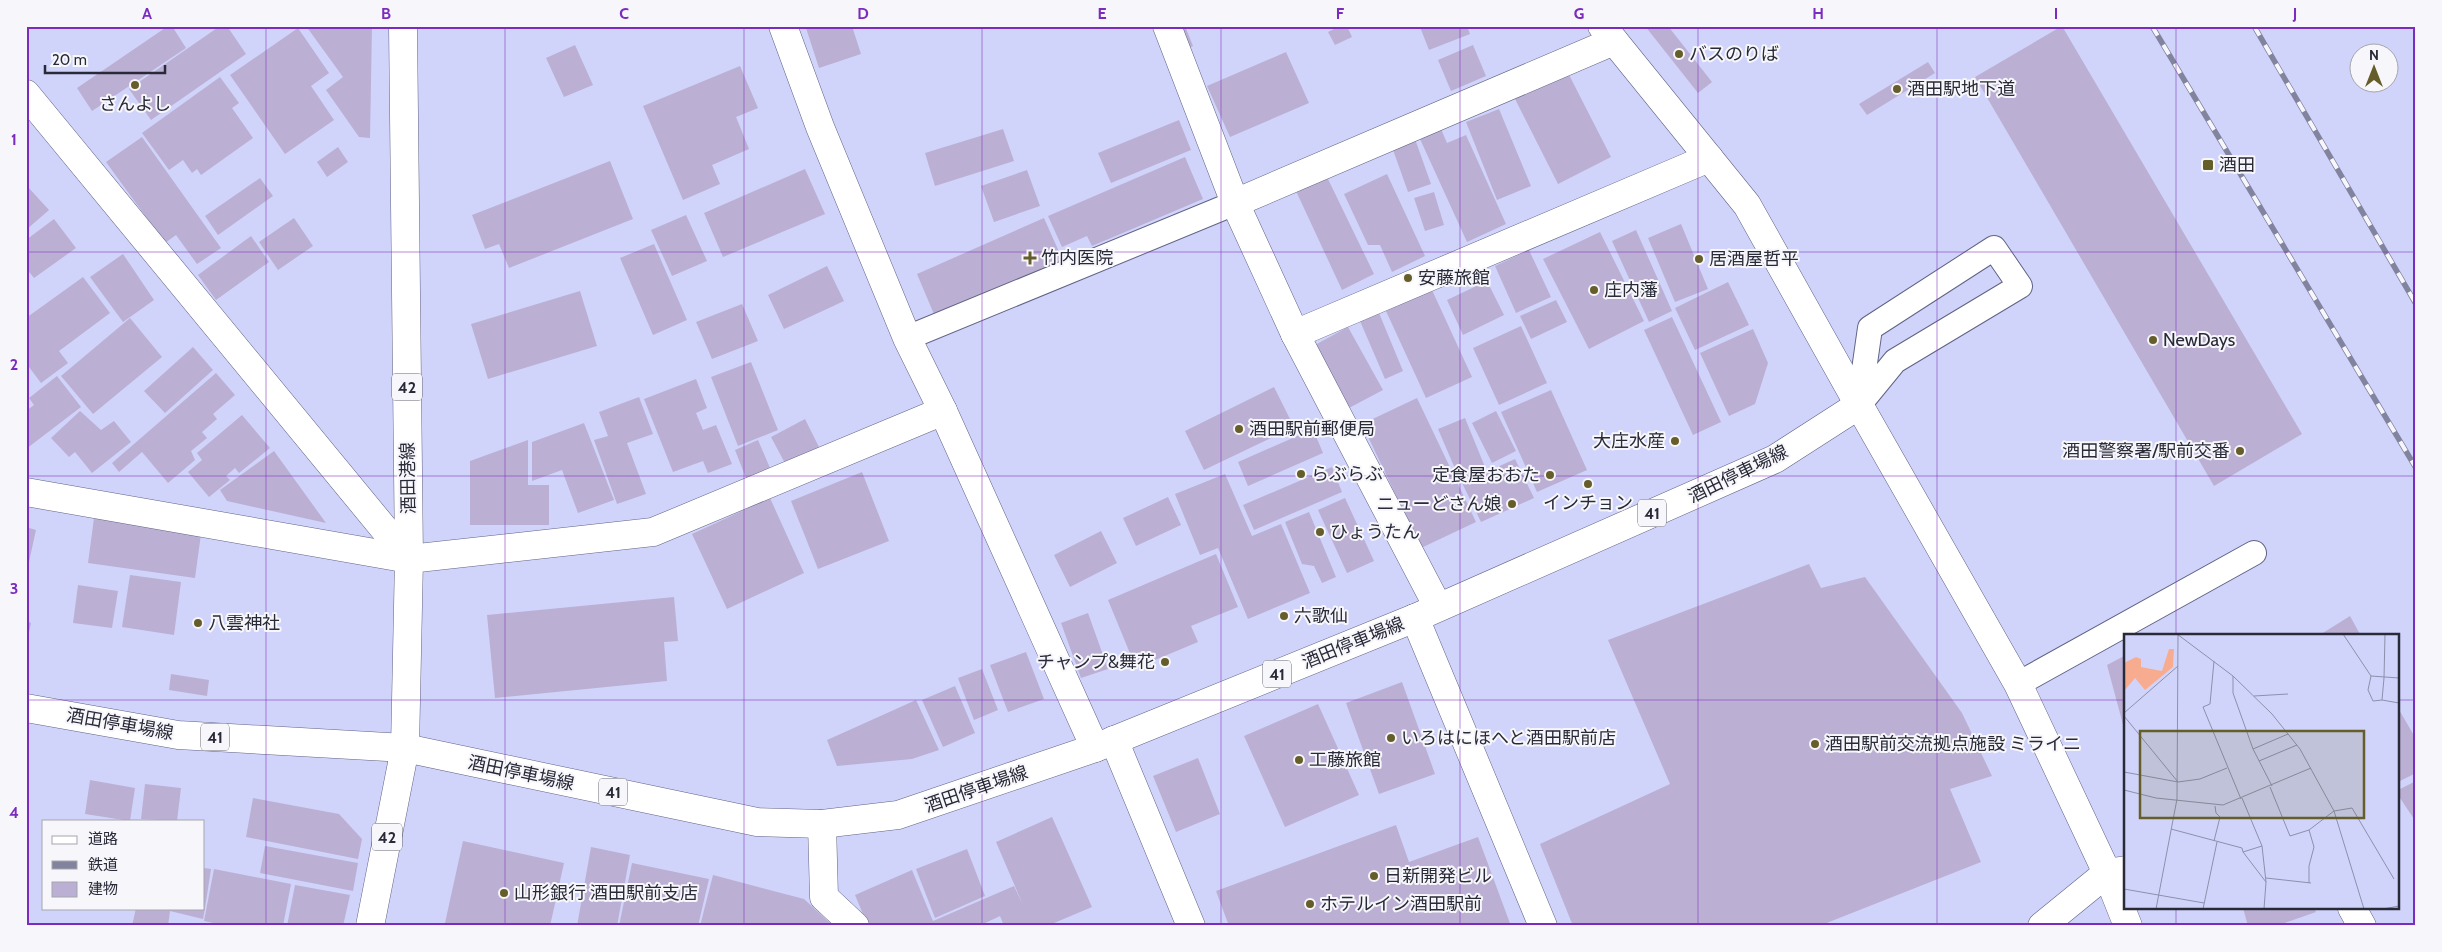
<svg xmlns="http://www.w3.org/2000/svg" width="2442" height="952" viewBox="0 0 2442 952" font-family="Cabin,'Noto Sans JP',sans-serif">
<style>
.building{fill:#bcafd4}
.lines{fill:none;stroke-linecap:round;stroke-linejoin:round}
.service-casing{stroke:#616385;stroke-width:26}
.minor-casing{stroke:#616385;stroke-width:29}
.tertiary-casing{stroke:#616385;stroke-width:29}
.primary-casing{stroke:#616385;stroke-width:29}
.service{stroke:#fff;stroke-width:24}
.minor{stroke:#fff;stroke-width:28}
.tertiary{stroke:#fff;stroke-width:28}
.primary{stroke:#fff;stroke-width:28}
.rail-casing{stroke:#82849f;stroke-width:5.5}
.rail{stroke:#f7f7fb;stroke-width:4;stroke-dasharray:11;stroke-linecap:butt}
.grid{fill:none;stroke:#7b2cbf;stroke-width:1;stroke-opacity:0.55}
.poi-dot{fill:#655d2a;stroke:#f7f7fb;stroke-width:2}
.labels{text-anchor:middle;stroke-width:4;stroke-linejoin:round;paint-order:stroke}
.shield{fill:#f7f7fb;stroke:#676872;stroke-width:1}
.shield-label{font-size:16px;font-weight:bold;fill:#292a38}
.poi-label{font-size:18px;fill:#292a38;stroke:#f7f7fb;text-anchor:start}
.street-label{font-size:18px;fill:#292a38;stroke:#f7f7fb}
.inset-road{fill:none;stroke:#8d90ac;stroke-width:1}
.view{fill:#655d2a;fill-opacity:0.15;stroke:#655d2a;stroke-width:2.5}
.inset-edge{fill:none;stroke:#292a38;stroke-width:2.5}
.neatline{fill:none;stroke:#7b2cbf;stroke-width:2}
.grid-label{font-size:16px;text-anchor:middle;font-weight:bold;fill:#7b2cbf}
</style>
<rect width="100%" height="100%" fill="#d0d4fa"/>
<g class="building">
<path d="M168,26H172L186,48L92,111L77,88Z"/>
<path d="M220,26H227L246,54L151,120L129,89Z"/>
<path d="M306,26H372L370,138L359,137L326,90L343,77Z"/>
<path d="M812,26H852L861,54L819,68L806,28Z"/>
<path d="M1171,26H1185L1193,46L1181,51Z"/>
<path d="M1340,26H1347L1352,37L1335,45L1328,32Z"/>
<path d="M1467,26L1470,34L1429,50L1420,27Z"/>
<path d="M1645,26H1668L1712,82L1698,93Z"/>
<path d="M2062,26L2302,434L2214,486L1975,77Z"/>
<path d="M298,28L329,73L311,86L334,120L285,154L230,75Z"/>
<path d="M575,45L593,85L564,97L546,58Z"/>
<path d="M1473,45L1486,76L1451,91L1438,60Z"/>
<path d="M1286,52L1309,103L1230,137L1207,86Z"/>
<path d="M1928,62L1935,73L1867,115L1859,104Z"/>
<path d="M1564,65L1611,157L1558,184L1511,91Z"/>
<path d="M740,66L758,108L736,117L749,149L712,165L720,184L683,200L643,106Z"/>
<path d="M220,77L239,103L232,108L253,138L201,175L197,169L192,173L183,160L169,170L142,133Z"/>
<path d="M1499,109L1531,186L1497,200L1466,122Z"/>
<path d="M1179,120L1191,150L1111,183L1098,153Z"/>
<path d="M1003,129L1014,161L935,186L925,153Z"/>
<path d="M1441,129L1447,143L1466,135L1506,224L1467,242L1420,139Z"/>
<path d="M142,137L221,248L197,264L176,235L165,243L106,162Z"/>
<path d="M1415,139L1431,184L1408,192L1392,147Z"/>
<path d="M338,147L348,162L327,177L317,162Z"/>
<path d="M1185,157L1203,199L1092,246L1087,236L1062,247L1048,216Z"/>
<path d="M610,161L633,219L509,268L499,244L485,249L472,215Z"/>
<path d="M805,169L825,214L723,257L704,213Z"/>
<path d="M1027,170L1040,206L994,222L981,186Z"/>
<path d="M1387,174L1425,256L1392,272L1380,245H1368L1344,194Z"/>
<path d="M1327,177L1374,274L1342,290L1296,191Z"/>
<path d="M260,178L273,196L218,235L205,216Z"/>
<path d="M27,186L49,210L26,230V187Z"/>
<path d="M1434,192L1444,225L1425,231L1414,198Z"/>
<path d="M686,215L707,261L672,276L651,230Z"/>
<path d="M294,218L313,246L278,270L259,242Z"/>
<path d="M1044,218L1064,263L936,319L917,274Z"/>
<path d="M54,219L76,248L34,278L26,268V240Z"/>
<path d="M1681,224L1708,289L1675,302L1648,238Z"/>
<path d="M1636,230L1672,311L1649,322L1612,241Z"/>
<path d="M1600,232L1644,321L1589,349L1543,259Z"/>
<path d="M251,236L269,262L216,300L198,275Z"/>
<path d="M654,244L687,320L653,335L620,258Z"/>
<path d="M1529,250L1551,297L1516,313L1495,266Z"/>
<path d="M123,254L154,300L123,322L90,277Z"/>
<path d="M827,266L844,301L784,329L768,295Z"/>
<path d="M83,277L110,313L59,351L68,363L41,383L26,363V318Z"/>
<path d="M1487,281L1504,315L1463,335L1447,300Z"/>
<path d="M1728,282L1749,325L1695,350L1675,308Z"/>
<path d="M1432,290L1472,377L1426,398L1386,311Z"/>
<path d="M580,291L597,346L488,379L471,324Z"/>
<path d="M1556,300L1567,322L1531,339L1520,316Z"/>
<path d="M742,304L758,341L712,359L696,322Z"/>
<path d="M1379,313L1403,371L1385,379L1360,321Z"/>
<path d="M1672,317L1721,422L1693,435L1644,330Z"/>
<path d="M130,318L162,357L93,414L61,376Z"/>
<path d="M1521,326L1547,383L1499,405L1473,348Z"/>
<path d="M1348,327L1383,390L1349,408L1315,345Z"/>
<path d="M1753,329L1768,363L1755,404L1729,416L1700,353Z"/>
<path d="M193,347L213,370L165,413L144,391Z"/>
<path d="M751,362L778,430L738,446L711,377Z"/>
<path d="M216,373L235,395L213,414L217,419L202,432L207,438L191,451L195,460L168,483L142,452L119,472L112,463Z"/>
<path d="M57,376L81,407L26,449V411L34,405L29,398Z"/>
<path d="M696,379L707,408L696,413L703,430L716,425L732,464L708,473L703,461L673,472L644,399Z"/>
<path d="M1274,387L1294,427L1204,470L1185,431Z"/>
<path d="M1551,390L1587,470L1537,492L1501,412Z"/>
<path d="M639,397L653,434L627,443L646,494L617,504L594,440L608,436L599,412Z"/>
<path d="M1417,398L1476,522L1421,548L1362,424Z"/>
<path d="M80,411L101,430L114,421L131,442L92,473L75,452L69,457L51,438Z"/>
<path d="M1496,411L1516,451L1492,463L1472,423Z"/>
<path d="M242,415L270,448L239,473L235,468L226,476L230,480L209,497L188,472L202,460L197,453Z"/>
<path d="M1465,418L1485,467L1459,478L1438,429Z"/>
<path d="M805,419L821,451L787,467L771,437Z"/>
<path d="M584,423L614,500L578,513L562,470L532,481V442Z"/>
<path d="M1313,429L1323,453L1248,486L1238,462Z"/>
<path d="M528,440V485H549V525H470V461Z"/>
<path d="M758,440L770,468L746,478L735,450Z"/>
<path d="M274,451L326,523L227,501L220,490Z"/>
<path d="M1515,459L1534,498L1481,522L1462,483Z"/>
<path d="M1332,467L1342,492L1254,530L1243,505Z"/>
<path d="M862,472L889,541L818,569L791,501Z"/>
<path d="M1225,474L1252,536L1281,524L1310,593L1248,619L1218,548L1200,555L1175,494Z"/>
<path d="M1168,497L1181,525L1136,546L1123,518Z"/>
<path d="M770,498L804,573L727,609L692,534Z"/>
<path d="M1345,498L1374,561L1347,573L1318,510Z"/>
<path d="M1309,512L1336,577L1322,583L1314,566L1302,564L1285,522Z"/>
<path d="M94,518L201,534L195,578L88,563Z"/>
<path d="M26,527L36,530L27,571H26Z"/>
<path d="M1101,531L1117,563L1070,587L1054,555Z"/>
<path d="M1216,554L1238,607L1191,626L1198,642L1136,668L1108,600Z"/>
<path d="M1809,564L1821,588L1865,577L1962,713L1992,776L1950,789L1981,862L1819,926H1573L1540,844L1670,784L1608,640Z"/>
<path d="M130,575L181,582L174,635L122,627Z"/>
<path d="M78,585L118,591L112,628L73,623Z"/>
<path d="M674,597L678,641L664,642L667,681L495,698L487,615Z"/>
<path d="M1088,613L1108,669L1081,678L1061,623Z"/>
<path d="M2350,616L2361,636H2318Z"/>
<path d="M26,620L31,623L27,641H26Z"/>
<path d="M1026,652L1044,699L1008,712L990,665Z"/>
<path d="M2126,655V732H2125L2107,665Z"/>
<path d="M982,669L998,710L974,720L958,678Z"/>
<path d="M171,674L209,680L207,696L169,690Z"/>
<path d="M1402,682L1435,774L1379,794L1346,703Z"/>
<path d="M955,686L975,733L943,747L922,700Z"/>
<path d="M916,700L939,750L912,759L837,766L827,740Z"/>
<path d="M1318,704L1359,795L1285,827L1244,736Z"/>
<path d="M2398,708L2416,739V773L2398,782Z"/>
<path d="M1198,758L1220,814L1176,832L1153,776Z"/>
<path d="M90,780L135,788L130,821L85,814Z"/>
<path d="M2416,781V822L2398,795V790Z"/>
<path d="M145,784L181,788L177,821L141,819Z"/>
<path d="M253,798L339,814L362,839L358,859L246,837Z"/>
<path d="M1052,817L1092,907L1047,926H1004L1000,916L979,926H868L855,895L912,870L933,921L1014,886L1023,905L996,842Z"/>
<path d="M1396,825L1409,862L1478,837L1511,926H1229L1216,891Z"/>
<path d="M463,841L564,863L550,926H456L445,923Z"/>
<path d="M265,846L358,863L353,891L260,873Z"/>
<path d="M591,847L630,855L617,926H577Z"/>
<path d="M967,849L985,896L935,918L916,869Z"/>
<path d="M632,863L709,879L698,926H619Z"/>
<path d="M204,868L211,869L205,908L204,907Z"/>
<path d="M214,869L291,884L283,926H227L204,921Z"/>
<path d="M713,875L804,899L833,926H700Z"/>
<path d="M295,885L350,895L343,926H287Z"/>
<path d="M136,908H205L203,919L170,911L168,926H132Z"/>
<path d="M2243,908H2314L2316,912L2276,926H2248Z"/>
</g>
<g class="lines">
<defs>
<g id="service">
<path d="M1994,248L2020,286L1895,361L1859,405L1870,328Z"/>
<path d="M907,338L1235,203"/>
<path d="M2018,684L2254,553"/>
</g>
<g id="minor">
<path d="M783,26L820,127L907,338L943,411L1095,748"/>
<path d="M1167,26L1235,203L1295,334L1438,607"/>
<path d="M1602,26L1747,205L1859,405"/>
<path d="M26,94L409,559"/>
<path d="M1235,203L1614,41"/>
<path d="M1295,334L1709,158"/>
<path d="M26,492L409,559L653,532L943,411"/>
<path d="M1415,618L1543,926"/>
<path d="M1114,740L1191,926"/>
<path d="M822,824L824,897L855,926"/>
<path d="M2352,908L2362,926"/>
<path d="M2042,926L2107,873L2126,870"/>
</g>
<path id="tertiary" d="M1859,405L2018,684L2107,873L2128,926"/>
<g id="primary">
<path d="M26,708L178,735L405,748L757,822L822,824L898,815L1095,748L1415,618L1775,459L1859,405"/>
<path d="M370,926L405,748L409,559L403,26"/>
</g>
</defs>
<use href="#service" class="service-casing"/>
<use href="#minor" class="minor-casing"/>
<use href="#tertiary" class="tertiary-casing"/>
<use href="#primary" class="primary-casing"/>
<use href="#service" class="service"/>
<use href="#minor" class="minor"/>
<use href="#tertiary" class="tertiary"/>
<use href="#primary" class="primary"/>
<defs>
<g id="rail">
<path d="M2152,26L2416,468"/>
<path d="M2254,26L2416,304"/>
</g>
</defs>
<use href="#rail" class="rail-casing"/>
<use href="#rail" class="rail"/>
</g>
<path class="grid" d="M266,26V926M505,26V926M744,26V926M982,26V926M1221,26V926M1460,26V926M1698,26V926M1937,26V926M2176,26V636M26,252H2416M26,476H2416M26,700H2126M2398,700H2416M2176,908V926"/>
<g class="poi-dot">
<circle cx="1679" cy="54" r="5"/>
<circle cx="135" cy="85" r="5"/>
<circle cx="1897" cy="89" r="5"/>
<rect x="2202" y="159" width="12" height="12" rx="2.5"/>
<path d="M1027.5 250.5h5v5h5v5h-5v5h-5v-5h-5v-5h5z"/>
<circle cx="1699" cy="259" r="5"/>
<circle cx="1408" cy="278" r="5"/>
<circle cx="1594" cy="290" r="5"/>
<circle cx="2153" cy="340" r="5"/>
<circle cx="1239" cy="429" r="5"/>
<circle cx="1675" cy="441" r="5"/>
<circle cx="2240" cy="451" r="5"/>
<circle cx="1301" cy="474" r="5"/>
<circle cx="1550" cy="475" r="5"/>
<circle cx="1588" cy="484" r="5"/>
<circle cx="1512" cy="504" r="5"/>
<circle cx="1320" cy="532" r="5"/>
<circle cx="1284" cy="616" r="5"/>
<circle cx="198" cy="623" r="5"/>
<circle cx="1165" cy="662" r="5"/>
<circle cx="1391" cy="738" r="5"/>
<circle cx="1815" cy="744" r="5"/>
<circle cx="1299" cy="760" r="5"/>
<circle cx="1374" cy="876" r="5"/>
<circle cx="504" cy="893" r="5"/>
<circle cx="1310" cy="904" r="5"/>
</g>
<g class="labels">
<g class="shield">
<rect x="392" y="373.5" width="30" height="27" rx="4"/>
<rect x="1638" y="499.5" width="28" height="27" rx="4"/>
<rect x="1263" y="660.5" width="28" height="27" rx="4"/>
<rect x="201" y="723.5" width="28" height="27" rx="4"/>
<rect x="599" y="778.5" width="28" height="27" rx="4"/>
<rect x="372" y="823.5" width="30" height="27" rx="4"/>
</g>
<g class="shield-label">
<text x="407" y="393">42</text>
<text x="1652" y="519">41</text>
<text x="1277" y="680">41</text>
<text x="215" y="743">41</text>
<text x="613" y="798">41</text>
<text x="387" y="843">42</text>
</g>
<g class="poi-label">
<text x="1689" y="60">バスのりば</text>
<text x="1907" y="95">酒田駅地下道</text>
<text x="135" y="110" text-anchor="middle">さんよし</text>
<text x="2219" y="171">酒田</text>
<text x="1041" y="264">竹内医院</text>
<text x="1709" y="265">居酒屋哲平</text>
<text x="1418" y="284">安藤旅館</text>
<text x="1604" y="296">庄内藩</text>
<text x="2163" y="346">NewDays</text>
<text x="1249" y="435">酒田駅前郵便局</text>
<text x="1665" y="447" text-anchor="end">大庄水産</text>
<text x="2230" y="457" text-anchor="end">酒田警察署/駅前交番</text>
<text x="1311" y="480">らぶらぶ</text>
<text x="1540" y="481" text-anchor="end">定食屋おおた</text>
<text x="1588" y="509" text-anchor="middle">インチョン</text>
<text x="1502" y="510" text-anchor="end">ニューどさん娘</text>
<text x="1330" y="538">ひょうたん</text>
<text x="1294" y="622">六歌仙</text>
<text x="208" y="629">八雲神社</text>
<text x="1155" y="668" text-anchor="end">チャンプ&amp;舞花</text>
<text x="1401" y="744">いろはにほへと酒田駅前店</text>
<text x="1825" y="750">酒田駅前交流拠点施設 ミライニ</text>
<text x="1309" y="766">工藤旅館</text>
<text x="1384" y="882">日新開発ビル</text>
<text x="514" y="899">山形銀行 酒田駅前支店</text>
<text x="1320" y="910">ホテルイン酒田駅前</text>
</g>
<g class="street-label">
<text transform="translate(1738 474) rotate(-26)" y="6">酒田停車場線</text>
<text transform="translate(408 478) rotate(-91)" y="6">酒田港線</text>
<text transform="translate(1353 643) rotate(-22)" y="6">酒田停車場線</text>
<text transform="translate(120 724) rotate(10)" y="6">酒田停車場線</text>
<text transform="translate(521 773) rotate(12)" y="6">酒田停車場線</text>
<text transform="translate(976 789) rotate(-19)" y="6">酒田停車場線</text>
</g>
</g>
<g transform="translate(2124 634)">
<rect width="275" height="275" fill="#d0d4fa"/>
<path d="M45,15H50L49,33L21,56L11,44L1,56L0,29L12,23L17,25V33L38,37Z" fill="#f8ac8f"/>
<path class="inset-road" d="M53,0L109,42L148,80L176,115L210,177L240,275M219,0L247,42M90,27L86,70L79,73L117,165M109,42V59L129,115L148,152M260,44L261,0M260,44L258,66L249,67L244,56L247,42L275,44M130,62L164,60M258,66L275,69M0,79L54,32M0,82L54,148M129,115L164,100M135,127L173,111M0,138L54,148L76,145L103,134M146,153L166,202L185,196L210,177L228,174L270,245M0,156L32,164L99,171L187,134M118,164L138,212L142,248L140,275M47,195L118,214L119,218L138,212M90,207L96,183L92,179L91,172M119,218L142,248M142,244L187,249M185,249V232L190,213L185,196M0,255L80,269M32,275L53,165L54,0M79,275L93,208M259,275L275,272"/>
<path class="view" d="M16,97H240V184H16Z"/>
<rect width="275" height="275" class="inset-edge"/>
</g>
<rect width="2442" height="952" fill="none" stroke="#f7f7fb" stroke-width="55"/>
<rect x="42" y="820" width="162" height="90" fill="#f7f7fb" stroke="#a5a5ad"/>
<rect x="52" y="836" width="25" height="8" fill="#ffffff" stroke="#a5a5ad"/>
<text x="88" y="844" font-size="15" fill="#292a38">道路</text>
<rect x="52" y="861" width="25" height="8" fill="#82849f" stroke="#a5a5ad"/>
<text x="88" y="870" font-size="15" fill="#292a38">鉄道</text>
<rect x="52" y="882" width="25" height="15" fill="#bcafd4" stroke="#a5a5ad"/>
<text x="88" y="894" font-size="15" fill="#292a38">建物</text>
<g transform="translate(2374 68)"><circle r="24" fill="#f7f7fb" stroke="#a5a5ad"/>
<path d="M0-4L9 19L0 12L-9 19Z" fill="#655d2a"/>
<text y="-8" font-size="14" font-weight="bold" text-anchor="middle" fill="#292a38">N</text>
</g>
<path d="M45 65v8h120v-8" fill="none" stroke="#292a38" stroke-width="2.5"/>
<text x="52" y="65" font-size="15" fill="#292a38" stroke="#f7f7fb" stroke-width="4" paint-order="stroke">20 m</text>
<rect x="28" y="28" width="2386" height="896" class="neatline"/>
<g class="grid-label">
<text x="147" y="19">A</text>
<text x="386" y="19">B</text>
<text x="624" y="19">C</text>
<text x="863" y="19">D</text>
<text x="1102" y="19">E</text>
<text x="1340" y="19">F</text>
<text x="1579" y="19">G</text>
<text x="1818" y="19">H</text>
<text x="2056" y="19">I</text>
<text x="2295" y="19">J</text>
<text x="14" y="145">1</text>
<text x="14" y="370">2</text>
<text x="14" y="594">3</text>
<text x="14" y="818">4</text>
</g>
</svg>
